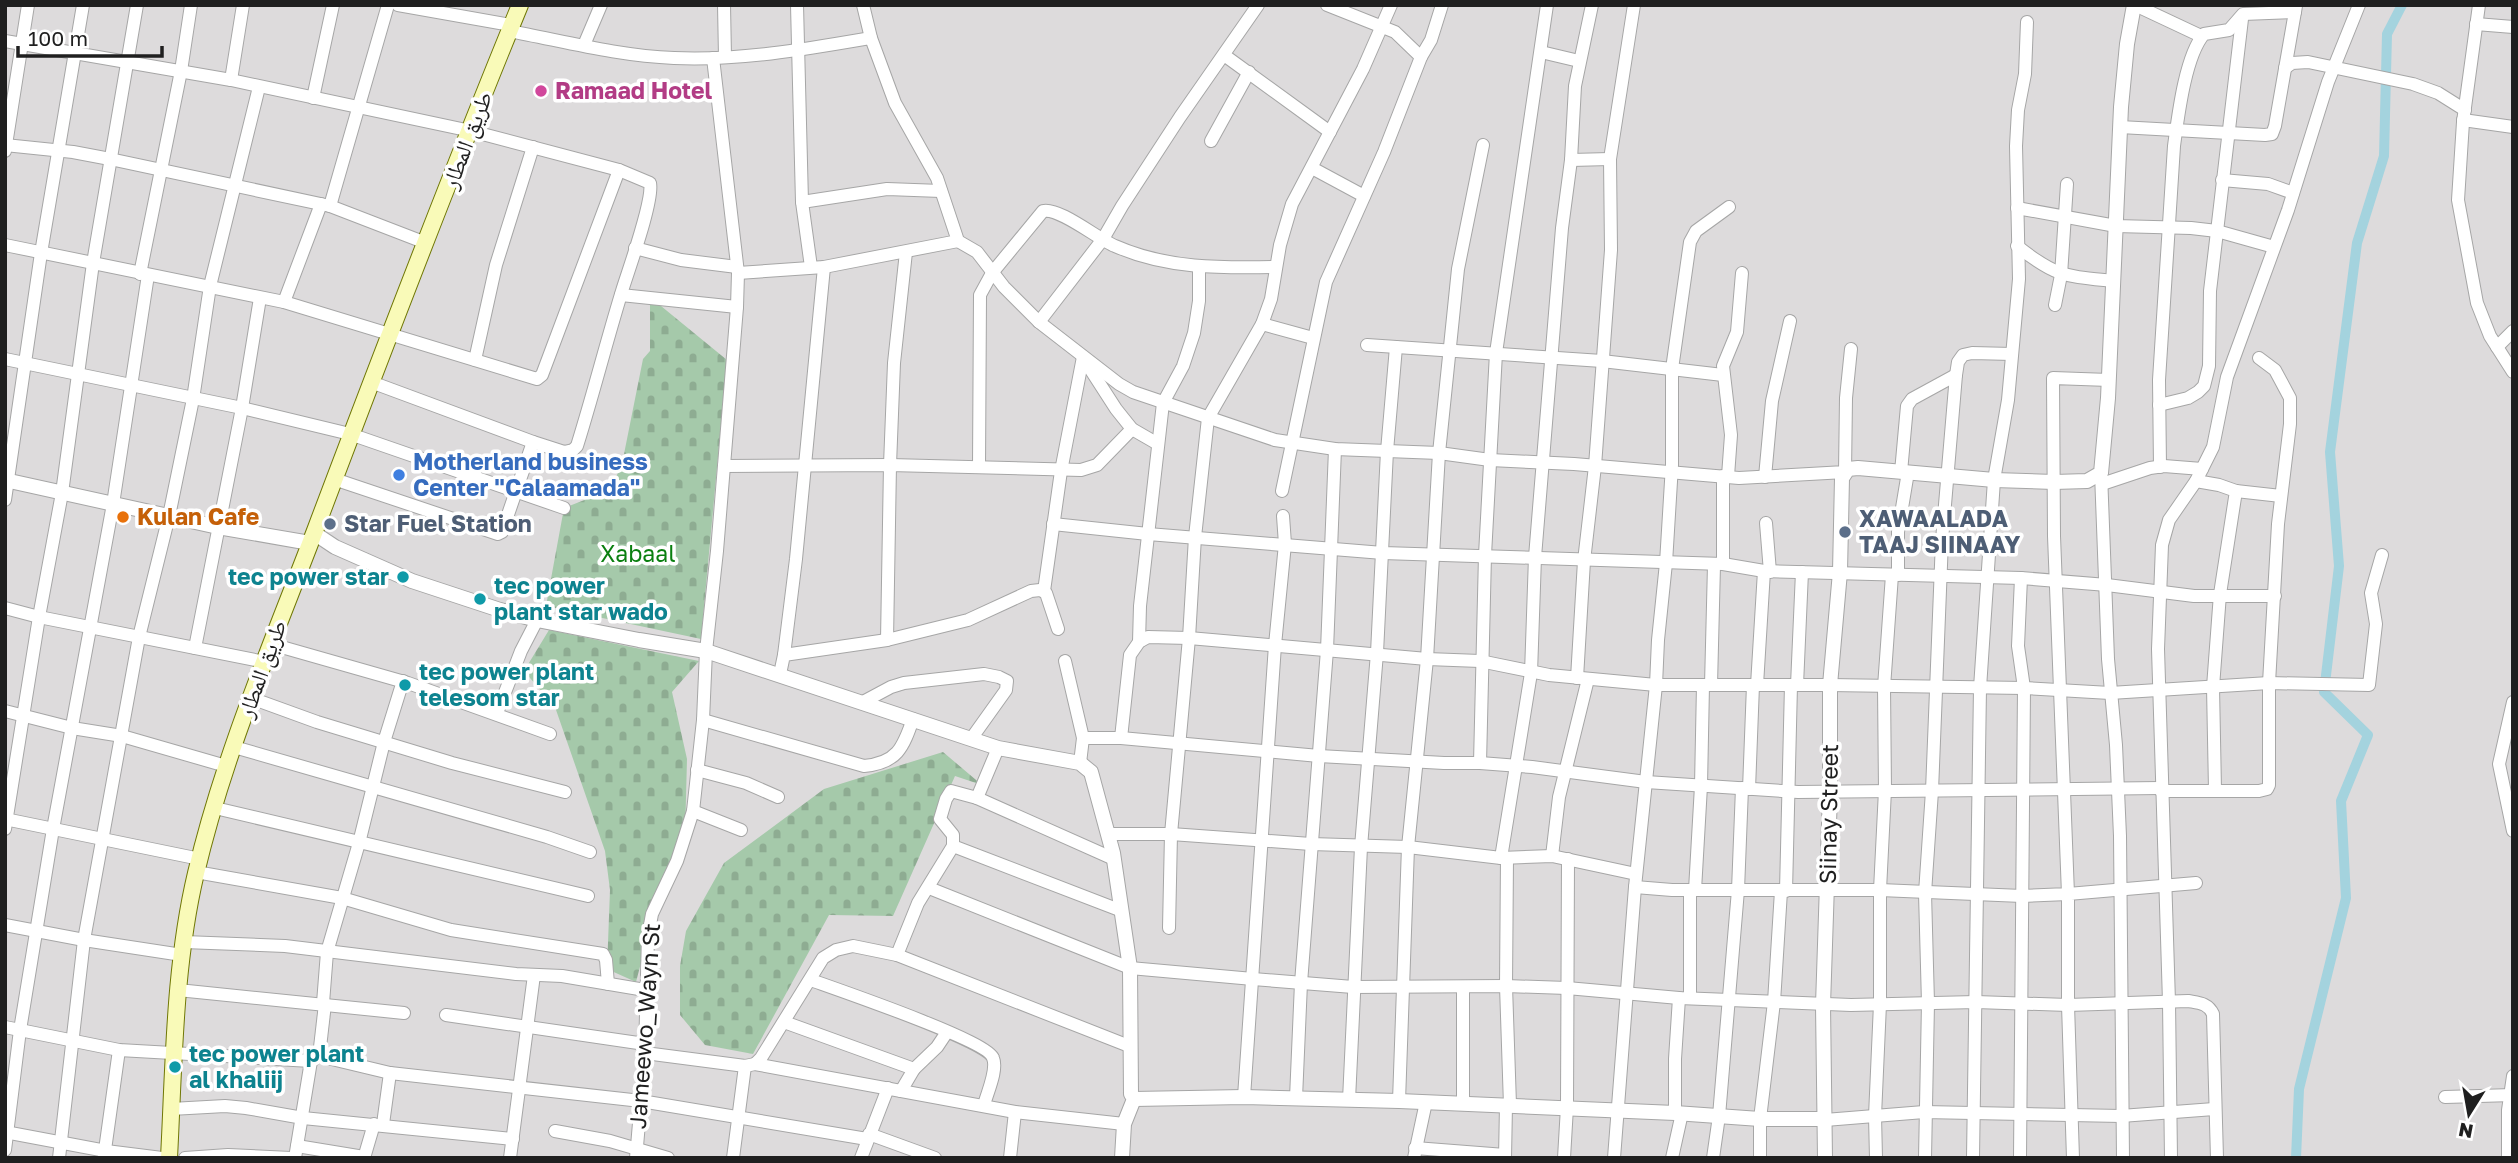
<svg xmlns="http://www.w3.org/2000/svg" width="2518" height="1163" viewBox="0 0 2518 1163" font-family="'Golos Text','Noto Naskh Arabic',sans-serif">
<style>
.residential{fill:#dddbdc}
.cemetery{fill:url(#cemetery-stones)}
.lines{fill:none;stroke-linecap:round;stroke-linejoin:round}
.canal{stroke:#a4d3de;stroke-width:10}
.minor-casing{stroke:#a6a6a6;stroke-width:14}
.tertiary-casing{stroke:#a6a6a6;stroke-width:16}
.secondary-casing{stroke:#6f7704;stroke-width:18}
.minor{stroke:#fff;stroke-width:12}
.tertiary{stroke:#fff;stroke-width:14}
.secondary{stroke:#f9fab8;stroke-width:16}
.hotel-dot{fill:#d1479c;stroke:#fff;stroke-width:2.5}
.shop-dot{fill:#3f7fe0;stroke:#fff;stroke-width:2.5}
.food-dot{fill:#e8710a;stroke:#fff;stroke-width:2.5}
.service-dot{fill:#5c6f8a;stroke:#fff;stroke-width:2.5}
.culture-dot{fill:#0f9aa8;stroke:#fff;stroke-width:2.5}
.labels{text-anchor:middle;stroke-width:7;stroke-linejoin:round;paint-order:stroke}
.hotel-label{font-size:23px;font-weight:bold;fill:#b23c85;stroke:#fff;text-anchor:start}
.street-label{font-size:23px;fill:#1f1f1f;stroke:#fff}
.shop-label{font-size:23px;font-weight:bold;fill:#366cbe;stroke:#fff;text-anchor:start}
.food-label{font-size:23px;font-weight:bold;fill:#c56008;stroke:#fff;text-anchor:start}
.service-label{font-size:23px;font-weight:bold;fill:#4e5e75;stroke:#fff;text-anchor:start}
.park-label{font-size:23px;fill:#0a7f10;stroke:#fff}
.culture-label{font-size:23px;font-weight:bold;fill:#0d838f;stroke:#fff;text-anchor:start}
</style>
<defs>
<pattern id="cemetery-stones" width="16" height="16" patternUnits="userSpaceOnUse" patternTransform="scale(1.75)"><rect width="16" height="16" fill="#a5c9aa"/><path d="M2 7V4a2 2 0 0 1 4 0v3zM10 15v-3a2 2 0 0 1 4 0v3z" fill="#8eac92"/></pattern>
</defs>
<rect width="100%" height="100%" fill="#f0ece5"/>
<rect class="residential" x="5" y="5" width="2508" height="1153"/>
<g class="cemetery">
<path d="M650,297L727,360L701,639L546,606L564,508L610,490L622,464L643,359L650,351Z"/>
<path d="M549,630L699,661L672,692L687,759L685,836L656,905L636,982L607,969L610,890L605,851L555,707L524,671Z"/>
<path d="M943,752L982,785L955,776L893,916L829,915L753,1054L705,1045L680,1015V966L686,931L724,863L824,789Z"/>
</g>
<g class="lines">
<path class="canal" d="M2296,1158L2299,1089L2346,898L2341,801L2368,735L2324,692L2339,566L2330,452L2357,243L2384,156L2387,34L2402,5"/>
<defs>
<g id="minor">
<path d="M398,5L511,25"/>
<path d="M724,5L725,57"/>
<path d="M797,5L802,202L811,267"/>
<path d="M863,5L871,38L895,103L937,178L958,241L977,252L1004,287L1039,322L1119,384L1133,392L1275,440L1335,449L1439,453L1490,460L1574,464L1739,478L1845,472L1846,398L1851,349"/>
<path d="M2135,5L2201,36"/>
<path d="M2479,5L2463,122L2458,200L2477,303L2490,336L2513,372"/>
<path d="M2476,24L2513,27"/>
<path d="M509,31C563,41 618,56 674,58C739,61 807,49 871,38"/>
<path d="M5,41L231,80L471,131L619,170L650,183C654,200 628,271 622,291C606,343 593,395 577,446L573,450L564,452L533,442L371,382"/>
<path d="M584,45L601,5"/>
<path d="M1541,52L1579,61"/>
<path d="M1224,55L1330,132"/>
<path d="M1421,57L1431,40L1442,5"/>
<path d="M2285,68L2292,63L2308,62L2413,84L2438,93L2465,110"/>
<path d="M231,80L243,5"/>
<path d="M313,98L333,5"/>
<path d="M2463,120L2513,127"/>
<path d="M2120,127L2265,135L2272,134L2275,126L2296,6"/>
<path d="M1211,141L1249,72"/>
<path d="M5,145L73,152L110,159L330,206L426,243"/>
<path d="M5,151L28,5"/>
<path d="M1571,160L1610,159"/>
<path d="M1312,168L1364,196"/>
<path d="M2222,180L2268,184L2293,193"/>
<path d="M802,202L887,189L941,191"/>
<path d="M330,206L388,5"/>
<path d="M2017,208L2116,226L2191,228L2217,231L2274,247"/>
<path d="M5,245L284,302L537,379L542,375L619,170"/>
<path d="M2017,246C2056,277 2065,276 2113,281"/>
<path d="M635,248L681,260L737,267"/>
<path d="M738,273L824,267L958,241"/>
<path d="M140,274L181,71L191,5"/>
<path d="M621,295L737,307"/>
<path d="M284,302L321,204"/>
<path d="M2055,305L2061,275L2067,184"/>
<path d="M1039,322L1103,239L1122,206L1180,117L1258,5"/>
<path d="M1262,324L1313,338"/>
<path d="M1367,345L1602,361L1723,375"/>
<path d="M2497,347L2513,331"/>
<path d="M5,359L242,408L350,434L564,508"/>
<path d="M475,360L496,265L533,147"/>
<path d="M1085,361L1116,409L1132,429L1158,444"/>
<path d="M2159,405L2188,398L2198,392L2204,386L2209,366L2210,291L2242,19"/>
<path d="M724,466L890,465L1081,470L1097,465L1132,429"/>
<path d="M979,467L980,295L992,273L1043,211C1059,207 1098,239 1115,246C1167,269 1221,268 1276,267"/>
<path d="M2160,467L2159,380L2174,146C2178,117 2185,56 2204,34L2229,30L2243,14L2295,12"/>
<path d="M1901,472L1907,406L1912,399L1956,375"/>
<path d="M2101,473L2108,659L2116,745L2120,836L2123,1158"/>
<path d="M1723,476V564"/>
<path d="M1728,476L1731,435L1723,366L1737,332L1742,273"/>
<path d="M1765,477L1772,401L1790,321"/>
<path d="M334,479L498,534L502,532L533,442"/>
<path d="M2196,481L2219,485L2236,491L2220,594L2213,687L2215,790"/>
<path d="M2102,484L2150,468L2164,466L2202,469"/>
<path d="M1282,491L1326,282L1384,152L1421,57L1395,32L1327,5"/>
<path d="M2236,491L2281,496"/>
<path d="M5,500L41,253L83,5"/>
<path d="M1766,523L1770,572"/>
<path d="M1053,524L1148,534L1383,553L1723,564L1764,571L2021,578L2107,585L2194,596H2275"/>
<path d="M1898,575V532L1908,472"/>
<path d="M1044,591L1061,471L1083,357"/>
<path d="M5,608L39,617L265,662"/>
<path d="M887,640L890,465L894,363L906,252"/>
<path d="M1139,642L1140,606L1163,403L1183,366L1194,333L1199,301V268"/>
<path d="M271,644L408,683L550,734"/>
<path d="M195,648L242,408L260,298"/>
<path d="M784,655L796,559L824,267"/>
<path d="M1065,661L1083,738"/>
<path d="M780,674L784,655L887,640L968,620L1031,591L1040,590L1046,593L1058,629"/>
<path d="M1577,678L1584,561L1595,466L1611,250L1610,159L1634,5"/>
<path d="M1711,685L1714,565"/>
<path d="M1757,685L1764,571"/>
<path d="M1797,685L1802,572"/>
<path d="M251,698L317,722L452,763L565,792"/>
<path d="M863,702L891,687L904,683L984,674L999,677L1007,681L1006,690L971,739"/>
<path d="M2513,702L2499,764L2513,831"/>
<path d="M5,711L72,728L122,736L226,766"/>
<path d="M497,713L521,651L537,620"/>
<path d="M703,720L864,766C897,763 903,748 913,719"/>
<path d="M1121,738L1130,655L1139,642L1148,637L1189,638L1427,659L1480,661L1549,675L1656,685H1830L2024,688L2110,693L2269,683L2369,685L2376,624L2371,593L2382,555"/>
<path d="M234,747L547,837L590,852"/>
<path d="M1080,763L1083,738H1121L1319,756L1444,763H1480L1532,767L1646,782L1798,792L2161,788"/>
<path d="M1480,763L1485,555L1496,353L1547,5"/>
<path d="M697,770L746,783L778,797"/>
<path d="M1749,789L1753,685"/>
<path d="M2161,791H2259L2267,789L2269,785V683L2278,524L2290,424V398L2275,370L2259,358"/>
<path d="M977,798L1114,859"/>
<path d="M215,808L588,896"/>
<path d="M693,811L741,830"/>
<path d="M5,819L200,859"/>
<path d="M5,829L39,617L62,493L93,263L137,5"/>
<path d="M1109,834H1171L1311,844L1408,847L1501,858L1552,856L1636,874"/>
<path d="M953,846L1122,911"/>
<path d="M1552,856L1559,797L1588,679"/>
<path d="M1501,858L1531,673L1535,557L1562,228L1571,160L1575,86L1592,5"/>
<path d="M1507,858L1506,986L1510,1105"/>
<path d="M196,872L342,898L451,930L603,954L606,960L608,984"/>
<path d="M1635,887L1672,890H1880L2022,896L2068,894L2054,536L2053,378L2109,380"/>
<path d="M929,888L1130,968L1253,979L1353,987L1506,986L1567,988L1679,998L1851,1005L1976,1002L2068,1005L2188,1001C2199,1003 2208,1003 2213,1014L2217,1158"/>
<path d="M1695,890L1701,786L1703,685"/>
<path d="M1786,891L1791,685"/>
<path d="M5,925L84,940L182,955"/>
<path d="M1169,928L1171,834L1189,638L1195,537L1208,418L1262,324L1271,299L1280,245L1292,204L1363,69L1391,5"/>
<path d="M184,942L285,946L516,974L562,976L645,990"/>
<path d="M897,955L918,903L953,846V835L940,819L946,799L951,791L977,798L998,748"/>
<path d="M811,980C836,989 988,1041 993,1058C998,1070 987,1093 984,1105"/>
<path d="M1463,987V1103"/>
<path d="M178,990L404,1013"/>
<path d="M1690,998V890"/>
<path d="M323,1003L327,952L359,843L384,742L403,681"/>
<path d="M446,1015L645,1044"/>
<path d="M784,1022L914,1069"/>
<path d="M5,1027L119,1050L311,1061L319,1056L390,1073L641,1101L867,1139"/>
<path d="M645,1053L745,1066L755,1064L1015,1112L1124,1124"/>
<path d="M319,1056L325,1004"/>
<path d="M755,1064L761,1058L823,958L836,950L853,946L897,955L1129,1046"/>
<path d="M901,1091L914,1069L937,1047L947,1032"/>
<path d="M1244,1097L1275,645L1285,544L1283,516"/>
<path d="M2445,1097L2513,1095"/>
<path d="M1296,1098L1301,983L1327,650L1335,449"/>
<path d="M1349,1100L1361,847L1377,653L1387,451L1396,347"/>
<path d="M1399,1101L1408,847L1427,659L1439,453L1458,269L1483,145"/>
<path d="M171,1109L225,1106L246,1108L303,1118L513,1139"/>
<path d="M1675,1113V1059L1679,998"/>
<path d="M1825,1120L1924,1112L2121,1116L2214,1109"/>
<path d="M383,1124L390,1073"/>
<path d="M555,1131L610,1141L668,1158"/>
<path d="M5,1132L106,1151L162,1158"/>
<path d="M869,1134L935,1158"/>
<path d="M297,1146L364,1157"/>
<path d="M1415,1148L1505,1155"/>
<path d="M5,1150L20,1030L53,829L113,504L148,275"/>
<path d="M104,1157L119,1050"/>
<path d="M59,1158L84,940L139,637L169,516L193,399L210,286L259,87"/>
<path d="M185,1158L228,1155L291,1158"/>
<path d="M295,1158L311,1061"/>
<path d="M364,1158L374,1124"/>
<path d="M510,1158L534,975"/>
<path d="M636,1158L645,1053L648,936L652,914L677,861L693,811L695,793L703,720L706,651L717,551L737,307L738,273L713,58"/>
<path d="M733,1158L745,1066"/>
<path d="M861,1158L888,1088"/>
<path d="M1010,1158L1015,1112"/>
<path d="M1414,1158L1426,1102"/>
<path d="M1505,1158L1506,1105"/>
<path d="M1564,1158L1567,1107L1568,859"/>
<path d="M1614,1158L1635,887L1656,685L1658,640L1666,563L1672,465V369L1690,242L1696,231L1729,207"/>
<path d="M1672,1158L1682,1113"/>
<path d="M1713,1158L1719,1116L1738,890L1742,788"/>
<path d="M1760,1158V1119L1774,1002L1781,891"/>
<path d="M1876,1158L1875,1116L1880,1004V890L1885,790L1884,687L1892,575"/>
<path d="M1925,1158L1928,1003L1925,893L1932,791L1942,540L1956,375L1958,362L1963,355L1972,353L2012,354"/>
<path d="M1973,1158L1980,688L1994,480L2008,400L2019,279L2016,146L2018,110L2025,74L2027,22"/>
<path d="M2020,1158L2024,688L2018,646L2021,578"/>
<path d="M2073,1158L2068,1005V894L2196,883"/>
<path d="M2171,1158L2169,1002L2158,649L2162,545L2169,520L2196,481L2213,447L2227,377L2288,210L2328,82L2359,5"/>
<path d="M2508,1158V1110L2513,1076"/>
</g>
<g id="tertiary">
<path d="M5,480L218,527L310,543"/>
<path d="M314,533L335,547L412,581L500,610L537,620L639,640L706,651L998,748L1080,763L1091,772L1113,853L1130,968L1131,1094L1134,1099L1124,1124L1122,1158"/>
<path d="M1134,1099L1244,1097L1399,1101L1675,1113L1760,1119H1825"/>
<path d="M1825,1158L1823,1005L1830,793V685L1840,572L1842,478L1848,469L1858,468L1994,480L2054,482L2087,481L2101,473L2108,398L2121,107L2127,44L2134,5"/>
</g>
<path id="secondary" d="M169,1158C174,1063 174,966 196,873C224,754 273,641 316,528C382,353 449,178 520,5"/>
</defs>
<use href="#minor" class="minor-casing"/>
<use href="#tertiary" class="tertiary-casing"/>
<use href="#secondary" class="secondary-casing"/>
<use href="#minor" class="minor"/>
<use href="#tertiary" class="tertiary"/>
<use href="#secondary" class="secondary"/>
</g>
<circle class="hotel-dot" cx="541" cy="91" r="7"/>
<circle class="shop-dot" cx="399" cy="475" r="7"/>
<circle class="food-dot" cx="123" cy="517" r="7"/>
<g class="service-dot">
<circle cx="330" cy="524" r="7"/>
<circle cx="1845" cy="532" r="7"/>
</g>
<g class="culture-dot">
<circle cx="403" cy="577" r="7"/>
<circle cx="480" cy="599" r="7"/>
<circle cx="405" cy="685" r="7"/>
<circle cx="175" cy="1067" r="7"/>
</g>
<g class="labels">
<g class="hotel-label">
<text x="555" y="99">Ramaad Hotel</text>
</g>
<g class="street-label">
<text transform="translate(467 140) rotate(-69)" y="8">طريق المطار</text>
<text transform="translate(262 669) rotate(-70)" y="8">طريق المطار</text>
<text transform="translate(1829 814) rotate(-89)" y="8">Siinay Street</text>
<text transform="translate(645 1026) rotate(-86)" y="8">Jameewo_Wayn St</text>
</g>
<g class="shop-label">
<text x="413" y="470">Motherland business<tspan x="413" dy="26">Center "Calaamada"</tspan></text>
</g>
<g class="food-label">
<text x="137" y="525">Kulan Cafe</text>
</g>
<g class="service-label">
<text x="1859" y="527">XAWAALADA<tspan x="1859" dy="26">TAAJ SIINAAY</tspan></text>
<text x="344" y="532">Star Fuel Station</text>
</g>
<g class="park-label">
<text x="638" y="562">Xabaal</text>
</g>
<g class="culture-label">
<text x="389" y="585" text-anchor="end">tec power star</text>
<text x="494" y="594">tec power<tspan x="494" dy="26">plant star wado</tspan></text>
<text x="419" y="680">tec power plant<tspan x="419" dy="26">telesom star</tspan></text>
<text x="189" y="1062">tec power plant<tspan x="189" dy="26">al khaliij</tspan></text>
</g>
</g>
<rect width="2518" height="1163" fill="none" stroke="#1f1f1f" stroke-width="14"/>
<g transform="translate(2469 1114) rotate(191)" stroke="#ffffff" stroke-width="5" paint-order="stroke">
<path d="M0-5L12 26L0 18L-12 26Z" fill="#1f1f1f"/>
<text y="-10" font-size="19" font-weight="bold" text-anchor="middle" fill="#1f1f1f">N</text>
</g>
<path d="M18 46v10h144v-10" fill="none" stroke="#1f1f1f" stroke-width="3.5"/>
<text x="28" y="46" font-size="21" fill="#1f1f1f" stroke="#ffffff" stroke-width="5" paint-order="stroke">100 m</text>
</svg>
